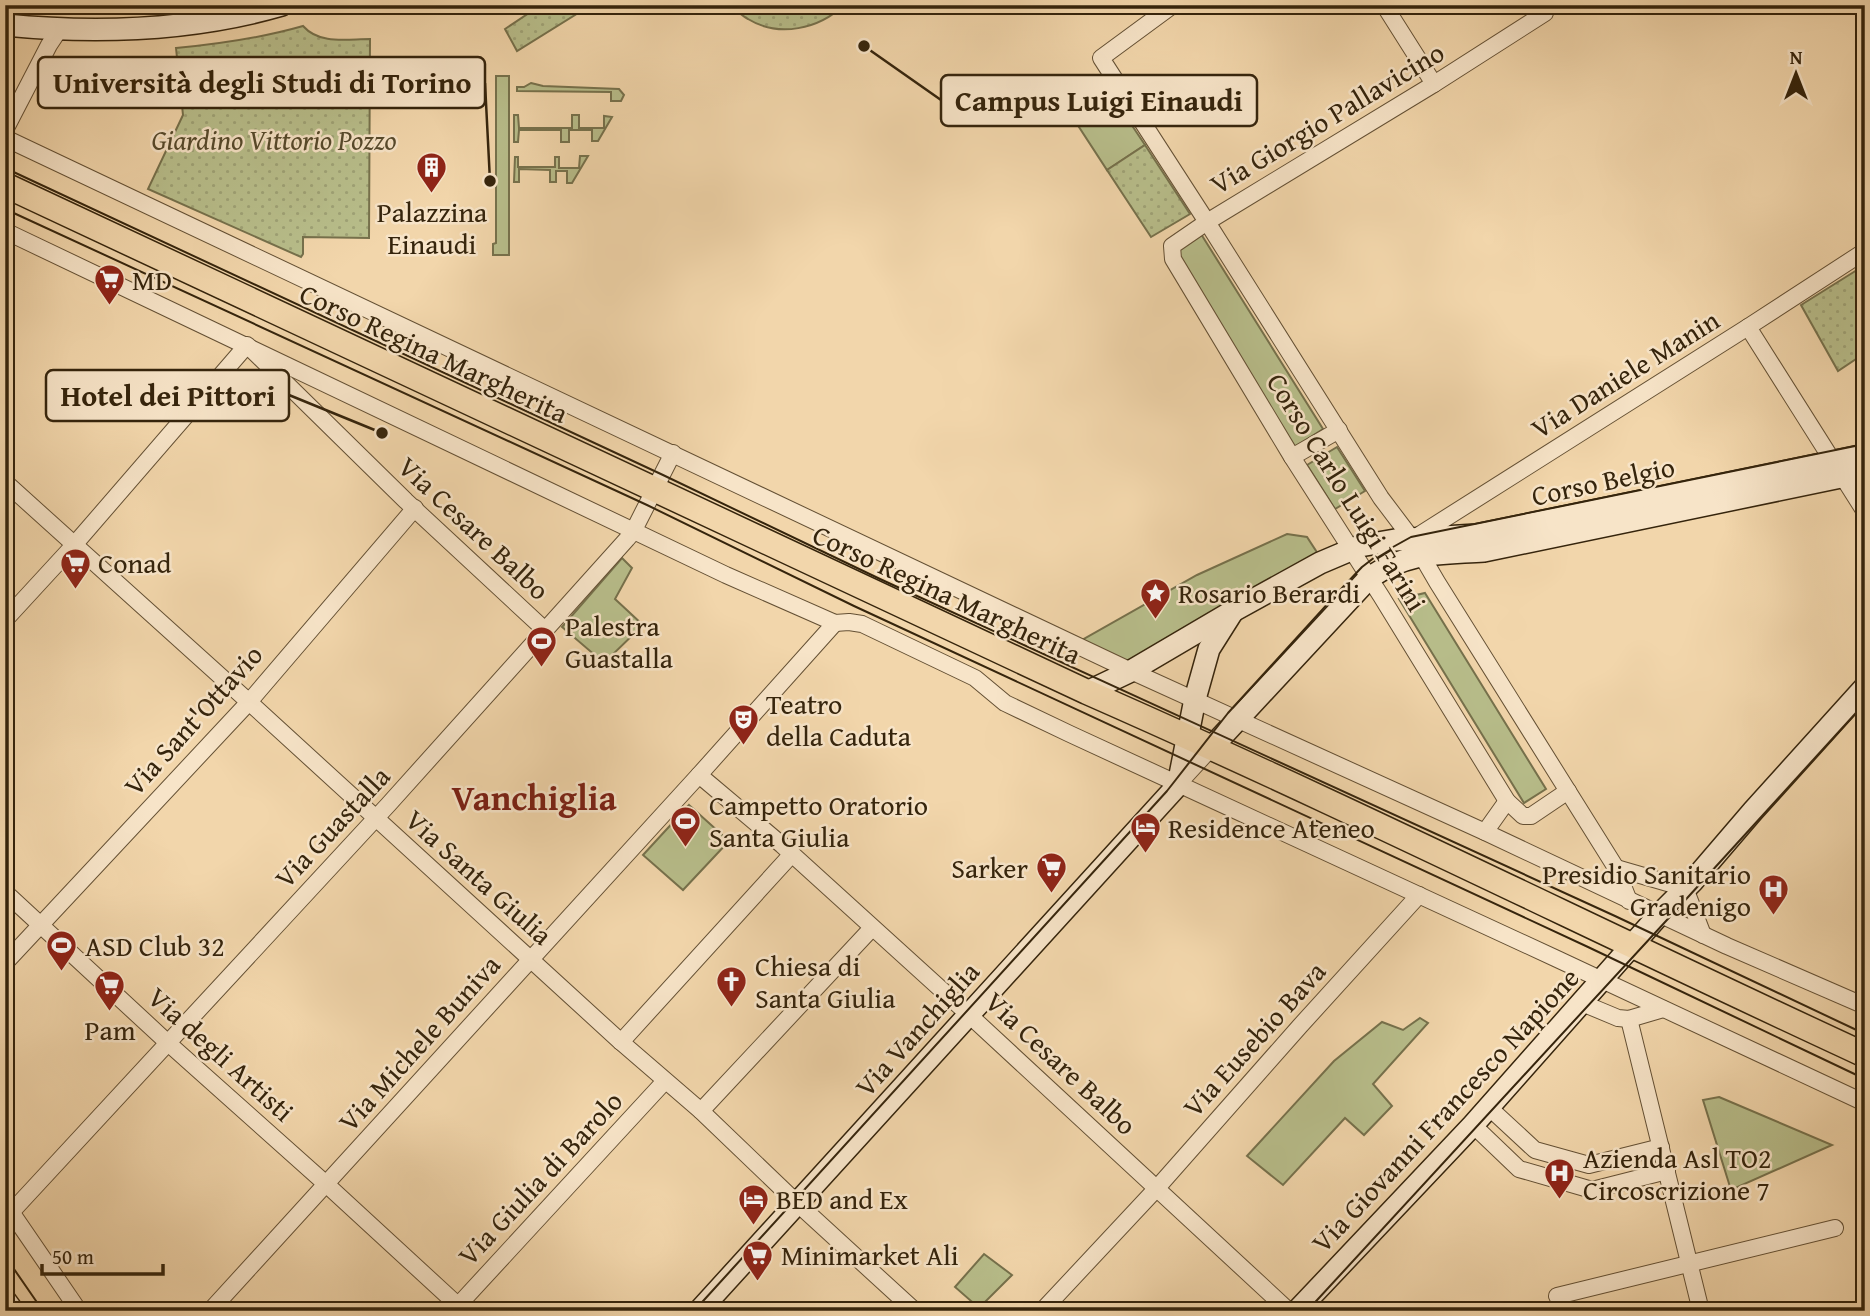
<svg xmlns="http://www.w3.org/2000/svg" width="1870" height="1316" viewBox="0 0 1870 1316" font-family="'Gentium Book Plus',serif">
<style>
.green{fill:#b8be8b;stroke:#76714c;stroke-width:2}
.park{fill:url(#park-dots);stroke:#76714c;stroke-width:2}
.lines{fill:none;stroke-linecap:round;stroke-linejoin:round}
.street-casing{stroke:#645034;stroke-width:18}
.secondary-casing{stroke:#35240c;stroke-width:24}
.primary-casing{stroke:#35240c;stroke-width:27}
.street{stroke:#f7e4c8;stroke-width:16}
.secondary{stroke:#f7e4c8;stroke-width:21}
.primary{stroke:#f2d6ab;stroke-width:24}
.tram{stroke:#35240c;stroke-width:2}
.labels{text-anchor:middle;stroke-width:5;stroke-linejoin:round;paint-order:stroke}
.street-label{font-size:28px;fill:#35240c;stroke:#f7e4c8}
.park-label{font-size:28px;font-style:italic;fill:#564a2c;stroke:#f7e4c8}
.poi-label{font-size:28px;fill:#35240c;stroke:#f7e4c8;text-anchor:start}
.district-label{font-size:35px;font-weight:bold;fill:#7a1f14;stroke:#f7e4c8}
.leader{fill:none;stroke:#35240c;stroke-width:2.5}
.callout-dot{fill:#35240c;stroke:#f7e4c8;stroke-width:2.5}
.callout{fill:#f7e4c8;stroke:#35240c;stroke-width:2.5}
.callout-label{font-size:30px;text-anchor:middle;font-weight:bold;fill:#35240c}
</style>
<defs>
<pattern id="park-dots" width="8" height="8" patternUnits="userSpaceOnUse" patternTransform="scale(1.75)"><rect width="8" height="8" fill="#b8be8b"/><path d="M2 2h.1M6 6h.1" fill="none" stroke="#9fa377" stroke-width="1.8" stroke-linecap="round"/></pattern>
</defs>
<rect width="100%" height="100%" fill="#f2d6ab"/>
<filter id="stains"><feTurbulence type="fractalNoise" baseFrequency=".00286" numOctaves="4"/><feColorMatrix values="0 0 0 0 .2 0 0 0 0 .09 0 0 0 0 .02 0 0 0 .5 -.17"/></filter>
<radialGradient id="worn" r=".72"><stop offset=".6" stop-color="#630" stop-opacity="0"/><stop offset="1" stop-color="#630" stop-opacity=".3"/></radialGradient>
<g class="green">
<path d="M496,76H509V255H493V244L496,243Z"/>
<path d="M1101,79L1145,145L1107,170L1064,104Z"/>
<path d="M531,83L543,86L619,89L624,95L621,101H611V92L517,91V87H524Z"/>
<path d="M514,115H518L519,128H572V115H579V128H604V116L612,117L598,141H592V130H569V142H561V130H519L518,142H514Z"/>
<path d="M580,156H588L572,183H567V171H556V182H550V170L519,169V182H514L515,157H518V167H555V157H559V168H579Z"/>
<path d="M1201,234L1323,429L1295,447L1172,252Z"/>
<path d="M1337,447L1365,491L1335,509L1307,465Z"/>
<path d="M1287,534L1307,537L1320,557L1131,671L1075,644L1197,575Z"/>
<path d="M622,558L632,568L615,599L643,625L604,663L562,627Z"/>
<path d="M1425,593L1546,789L1524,803L1399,599Z"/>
<path d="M689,805L729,841L683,890L643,855Z"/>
<path d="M1420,1018L1428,1023L1373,1084L1392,1106L1364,1135L1345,1118L1283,1185L1247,1156L1334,1061L1382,1022L1403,1030Z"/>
<path d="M1719,1097L1832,1145L1731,1190L1703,1100Z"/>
<path d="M984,1254L1012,1275L979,1308L955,1287Z"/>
</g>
<g class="park">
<path d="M541,5H591L517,51L505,29Z"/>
<path d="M731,5H844C819,29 779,38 748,19C742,16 736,10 731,5Z"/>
<path d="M303,26C320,45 347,39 370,39L369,238L303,237V254L301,257L148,189L183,115L176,48C219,44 261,38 303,26Z"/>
<path d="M1145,145L1190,214L1151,237L1107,170Z"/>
<path d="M1865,265V353L1838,371L1801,305Z"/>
</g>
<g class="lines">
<defs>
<g id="street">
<path d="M1173,5L1101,58L1207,222L1381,498L1412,539L1437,582L1616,868L1629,901"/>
<path d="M1384,5L1434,84"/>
<path d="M1540,5L1545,13L1434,84L1207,222L1172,246L1173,259L1292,457L1381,596L1507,801L1523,816H1531L1568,791"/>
<path d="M5,130L49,45L59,30"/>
<path d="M5,138L1131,671L1485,832L1727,946L1865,1006"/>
<path d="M5,231L726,575L835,623L849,622L862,624L975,678L1005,703L1070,734L1555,958L1865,1103"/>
<path d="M1748,327L1865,512"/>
<path d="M1292,457L1339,430"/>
<path d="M5,482L249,702L621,1042L701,1111L797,1203L915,1311"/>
<path d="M1416,537L1748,327L1865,251"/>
<path d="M5,620L74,545L247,345L406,501L546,631"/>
<path d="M699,775L782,845L966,1012L1289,1311"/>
<path d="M1179,783L1212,747"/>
<path d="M1485,832L1507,801"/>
<path d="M1616,868L1685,888L1703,935"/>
<path d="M5,892L168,1043L326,1184L464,1311"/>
<path d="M5,963L249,702L415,508"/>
<path d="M1582,1003L1618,1018L1629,1019L1663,1009"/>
<path d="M1629,1019L1701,1311"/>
<path d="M621,1042L792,854"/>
<path d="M1490,1107L1495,1113L1535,1150L1589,1165L1661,1147"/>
<path d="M701,1111L872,928"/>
<path d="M1473,1125L1519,1169L1592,1190L1667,1171"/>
<path d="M5,1203L79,1311"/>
<path d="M5,1219L388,805L627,539L633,532L673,453"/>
<path d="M1557,1296L1835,1228"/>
<path d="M210,1311L699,775L835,623"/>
<path d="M453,1311L665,1081"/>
<path d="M1042,1311L1157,1188L1300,1026L1419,895"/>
</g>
<g id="secondary">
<path d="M5,25C98,34 192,31 282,5"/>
<path d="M1087,692L1131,671L1233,611L1320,563L1360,546L1395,540L1476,535L1865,455"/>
<path d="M1212,747L1369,578C1409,551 1438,554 1484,551L1865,472"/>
<path d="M5,1300L13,1311"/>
<path d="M699,1311L1178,785L1195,699L1209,649L1233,611"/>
<path d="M1297,1311L1473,1125L1659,915L1693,881L1753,811L1865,687"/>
</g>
<path id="primary" d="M5,185L1087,692C1349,807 1605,935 1865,1055"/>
</defs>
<use href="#street" class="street-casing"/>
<use href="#secondary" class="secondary-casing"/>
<use href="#primary" class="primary-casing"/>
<use href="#street" class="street"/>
<use href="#secondary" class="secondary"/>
<use href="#primary" class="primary"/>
<g class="tram">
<path d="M5,168L663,475L880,579L1615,916L1865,1034"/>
<path d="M5,209L647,505L854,606L1588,947L1865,1079"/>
<path d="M5,1256L43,1311"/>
<path d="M694,1311L1167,791L1228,713L1343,587L1362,567L1375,557L1411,537L1865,444"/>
<path d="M1307,1311L1689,896L1865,703"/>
</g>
</g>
<defs>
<symbol id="building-pin" viewBox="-11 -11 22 30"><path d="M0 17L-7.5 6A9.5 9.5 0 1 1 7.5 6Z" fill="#8f2418" stroke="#f7e4c8"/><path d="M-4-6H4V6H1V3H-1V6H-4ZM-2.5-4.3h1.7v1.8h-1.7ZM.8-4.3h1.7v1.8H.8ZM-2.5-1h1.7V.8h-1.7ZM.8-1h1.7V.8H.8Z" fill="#fff"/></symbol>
<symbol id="supermarket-pin" viewBox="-11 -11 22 30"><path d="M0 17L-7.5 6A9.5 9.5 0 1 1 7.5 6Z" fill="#8f2418" stroke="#f7e4c8"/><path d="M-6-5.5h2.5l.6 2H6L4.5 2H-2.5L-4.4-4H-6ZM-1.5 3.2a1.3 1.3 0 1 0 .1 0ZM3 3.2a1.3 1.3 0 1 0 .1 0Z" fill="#fff"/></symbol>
<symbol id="sight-pin" viewBox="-11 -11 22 30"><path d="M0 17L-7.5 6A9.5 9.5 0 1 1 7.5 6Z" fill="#8f2418" stroke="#f7e4c8"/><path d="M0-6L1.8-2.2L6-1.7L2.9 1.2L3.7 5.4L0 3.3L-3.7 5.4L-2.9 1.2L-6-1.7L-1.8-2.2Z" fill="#fff"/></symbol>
<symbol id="stadium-pin" viewBox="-11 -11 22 30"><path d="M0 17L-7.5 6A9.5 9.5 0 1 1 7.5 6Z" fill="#8f2418" stroke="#f7e4c8"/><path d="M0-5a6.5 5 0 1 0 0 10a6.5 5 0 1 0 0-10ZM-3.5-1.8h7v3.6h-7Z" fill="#fff"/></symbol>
<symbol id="theatre-pin" viewBox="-11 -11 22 30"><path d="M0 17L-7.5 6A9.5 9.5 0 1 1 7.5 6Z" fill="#8f2418" stroke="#f7e4c8"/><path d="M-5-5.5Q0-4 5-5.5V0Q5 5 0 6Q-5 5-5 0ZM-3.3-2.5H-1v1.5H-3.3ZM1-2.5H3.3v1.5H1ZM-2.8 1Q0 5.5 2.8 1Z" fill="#fff"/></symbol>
<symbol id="hotel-pin" viewBox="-11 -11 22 30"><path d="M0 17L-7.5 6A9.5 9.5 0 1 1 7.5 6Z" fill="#8f2418" stroke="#f7e4c8"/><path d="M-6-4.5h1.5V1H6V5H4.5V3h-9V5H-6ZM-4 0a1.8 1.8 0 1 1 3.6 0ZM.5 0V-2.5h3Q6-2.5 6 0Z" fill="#fff"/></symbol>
<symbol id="hospital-pin" viewBox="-11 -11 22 30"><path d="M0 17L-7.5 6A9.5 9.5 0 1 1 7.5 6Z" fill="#8f2418" stroke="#f7e4c8"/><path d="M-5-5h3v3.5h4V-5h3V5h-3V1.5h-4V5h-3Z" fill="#fff"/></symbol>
<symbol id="church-pin" viewBox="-11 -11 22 30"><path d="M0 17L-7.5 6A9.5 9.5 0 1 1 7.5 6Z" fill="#8f2418" stroke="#f7e4c8"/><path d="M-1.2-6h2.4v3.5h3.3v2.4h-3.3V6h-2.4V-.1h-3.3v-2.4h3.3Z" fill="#fff"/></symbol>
</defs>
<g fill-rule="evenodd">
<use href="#building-pin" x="414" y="150" width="35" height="47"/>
<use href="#supermarket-pin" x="92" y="262" width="35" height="47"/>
<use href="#supermarket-pin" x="58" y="546" width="35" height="47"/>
<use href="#sight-pin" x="1138" y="576" width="35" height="47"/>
<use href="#stadium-pin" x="524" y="624" width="35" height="47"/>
<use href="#theatre-pin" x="726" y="702" width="35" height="47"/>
<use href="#stadium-pin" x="668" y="804" width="35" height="47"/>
<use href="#hotel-pin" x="1128" y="810" width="35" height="47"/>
<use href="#supermarket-pin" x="1034" y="850" width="35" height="47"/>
<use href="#hospital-pin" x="1756" y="872" width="35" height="47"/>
<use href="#stadium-pin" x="44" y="928" width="35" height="47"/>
<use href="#church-pin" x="714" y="964" width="35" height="47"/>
<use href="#supermarket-pin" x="92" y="968" width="35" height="47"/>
<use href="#hospital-pin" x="1542" y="1156" width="35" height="47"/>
<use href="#hotel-pin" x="736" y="1182" width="35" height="47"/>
<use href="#supermarket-pin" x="740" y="1238" width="35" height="47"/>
</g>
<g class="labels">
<g class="street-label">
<text transform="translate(1327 118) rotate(-31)" y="10">Via Giorgio Pallavicino</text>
<text transform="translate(434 353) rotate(25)" y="10">Corso Regina Margherita</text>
<text transform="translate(1625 374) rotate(-32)" y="10">Via Daniele Manin</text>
<text transform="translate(1603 481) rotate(-12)" y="10">Corso Belgio</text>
<text transform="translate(1347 492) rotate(58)" y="10">Corso Carlo Luigi Farini</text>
<text transform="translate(474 528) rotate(43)" y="10">Via Cesare Balbo</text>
<text transform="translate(947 594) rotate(25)" y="10">Corso Regina Margherita</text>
<text transform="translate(193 720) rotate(-48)" y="10">Via Sant'Ottavio</text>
<text transform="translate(332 827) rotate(-47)" y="10">Via Guastalla</text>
<text transform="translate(479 877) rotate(42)" y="10">Via Santa Giulia</text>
<text transform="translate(917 1029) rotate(-48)" y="10">Via Vanchiglia</text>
<text transform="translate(1254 1039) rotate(-48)" y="10">Via Eusebio Bava</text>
<text transform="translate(419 1043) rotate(-48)" y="10">Via Michele Buniva</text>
<text transform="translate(221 1054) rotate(42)" y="10">Via degli Artisti</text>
<text transform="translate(1061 1063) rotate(43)" y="10">Via Cesare Balbo</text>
<text transform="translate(1445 1110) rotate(-47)" y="10">Via Giovanni Francesco Napione</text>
<text transform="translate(540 1178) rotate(-47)" y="10">Via Giulia di Barolo</text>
</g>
<g class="park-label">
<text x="274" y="150">Giardino Vittorio Pozzo</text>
</g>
<g class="poi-label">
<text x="432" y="222" text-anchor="middle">Palazzina<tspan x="432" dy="32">Einaudi</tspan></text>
<text x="132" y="290">MD</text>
<text x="98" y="573">Conad</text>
<text x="1178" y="603">Rosario Berardi</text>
<text x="565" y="636">Palestra<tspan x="565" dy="32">Guastalla</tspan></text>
<text x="766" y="714">Teatro<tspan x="766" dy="32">della Caduta</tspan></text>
<text x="709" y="815">Campetto Oratorio<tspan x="709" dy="32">Santa Giulia</tspan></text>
<text x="1168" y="838">Residence Ateneo</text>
<text x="1028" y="878" text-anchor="end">Sarker</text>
<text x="1751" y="884" text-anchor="end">Presidio Sanitario<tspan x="1751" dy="32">Gradenigo</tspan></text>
<text x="85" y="956">ASD Club 32</text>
<text x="755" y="976">Chiesa di<tspan x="755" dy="32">Santa Giulia</tspan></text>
<text x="110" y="1040" text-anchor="middle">Pam</text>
<text x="1583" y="1168">Azienda Asl TO2<tspan x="1583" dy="32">Circoscrizione 7</tspan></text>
<text x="776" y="1209">BED and Ex</text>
<text x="781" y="1265">Minimarket Ali</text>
</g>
<g class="district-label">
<text x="534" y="810">Vanchiglia</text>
</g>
</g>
<path class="leader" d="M490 181L485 83M864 46L941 100M382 433L289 395"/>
<g class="callout-dot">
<circle cx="490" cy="181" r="7"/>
<circle cx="864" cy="46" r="7"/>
<circle cx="382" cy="433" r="7"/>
</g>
<g class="callout">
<rect x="38" y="57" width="447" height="51" rx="7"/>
<rect x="941" y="75" width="316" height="51" rx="7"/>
<rect x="46" y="370" width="243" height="51" rx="7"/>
</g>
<g class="callout-label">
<text x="262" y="93">Università degli Studi di Torino</text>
<text x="1099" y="111">Campus Luigi Einaudi</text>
<text x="168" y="406">Hotel dei Pittori</text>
</g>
<rect width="1870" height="1316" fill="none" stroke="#f2d6ab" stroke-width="28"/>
<rect x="7" y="7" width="1856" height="1302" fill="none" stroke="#35240c" stroke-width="3.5"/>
<rect x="14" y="14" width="1842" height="1288" fill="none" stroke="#35240c" stroke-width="2"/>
<g transform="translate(1796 74)" stroke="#f7e4c8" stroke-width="5" paint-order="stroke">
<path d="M0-5L12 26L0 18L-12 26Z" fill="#35240c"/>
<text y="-10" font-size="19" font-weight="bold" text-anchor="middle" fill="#35240c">N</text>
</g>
<path d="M42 1264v10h121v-10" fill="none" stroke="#35240c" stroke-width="3.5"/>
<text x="52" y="1264" font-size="21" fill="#35240c" stroke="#f7e4c8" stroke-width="5" paint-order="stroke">50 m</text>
<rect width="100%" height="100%" filter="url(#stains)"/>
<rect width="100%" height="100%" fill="url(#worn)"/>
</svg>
